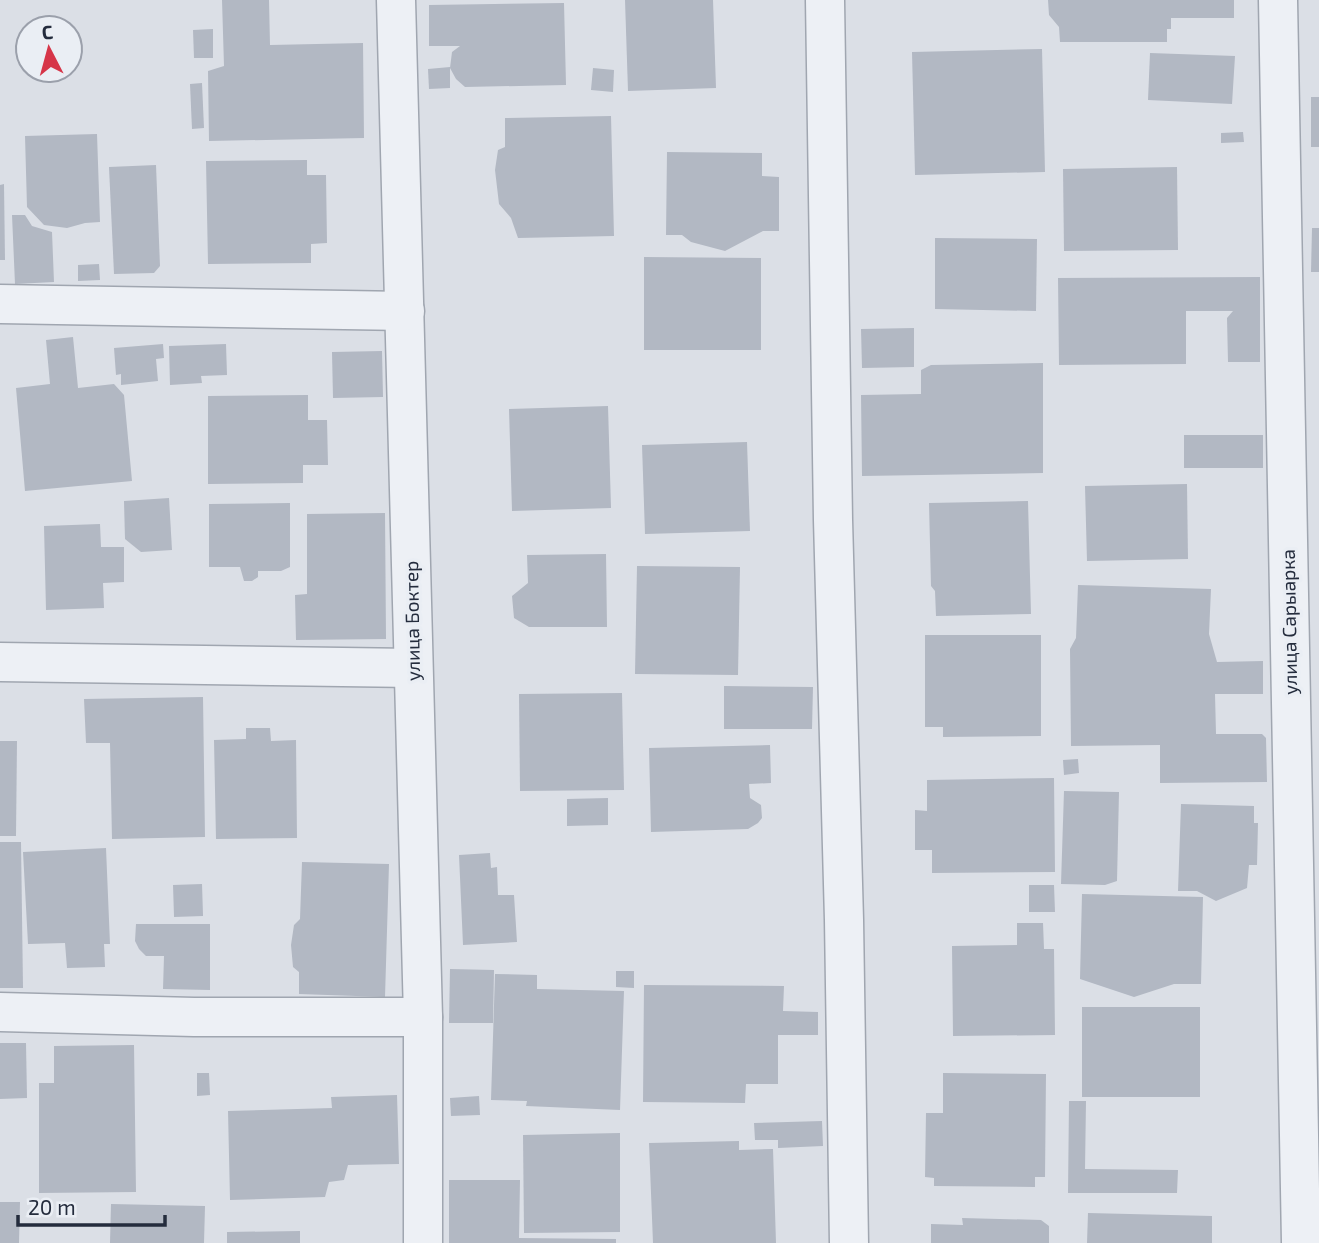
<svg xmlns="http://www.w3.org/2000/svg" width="1319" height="1243" viewBox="0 0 1319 1243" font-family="'Exo 2',sans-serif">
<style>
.building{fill:#b2b8c3}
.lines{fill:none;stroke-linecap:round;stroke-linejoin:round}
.minor-casing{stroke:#a0a6b0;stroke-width:41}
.minor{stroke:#edf0f5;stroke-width:38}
.labels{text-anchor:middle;stroke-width:7;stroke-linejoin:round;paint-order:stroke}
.street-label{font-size:19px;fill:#242c3d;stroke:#eaeef4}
</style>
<rect width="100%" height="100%" fill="#dbdfe6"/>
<g class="building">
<path d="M222,0H269L270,45L363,43L364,138L209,141L208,71L224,66Z"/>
<path d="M625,0H713L716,88L628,91Z"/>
<path d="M1048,0H1234V18H1171V29H1167V42H1060L1059,27L1049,15Z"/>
<path d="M564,3L566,85L465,87L456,79L450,68L452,52L460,46H429V5Z"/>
<path d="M213,29V58H194L193,30Z"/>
<path d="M1042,49L1045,172L915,175L912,52Z"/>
<path d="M1150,53L1235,56L1232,104L1148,100Z"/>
<path d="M450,67V88L429,89L428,69Z"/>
<path d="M593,68L614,70L613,92L591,90Z"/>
<path d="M202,83L204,128L192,129L190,84Z"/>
<rect x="1311" y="97" width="8" height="50"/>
<path d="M611,116L614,236L518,238L511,218L499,204L495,170L498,150L505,147V118Z"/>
<path d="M1243,132L1244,142L1221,143V133Z"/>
<path d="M97,134L100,222L85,223L67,228L44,225L27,207L25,136Z"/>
<path d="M667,152L762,153V176L779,177V231H763L725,251L691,242L682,235H666Z"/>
<path d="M307,160V175H326L327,243L311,244V263L208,264L206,161Z"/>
<path d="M156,165L160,266L154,273L114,274L109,167Z"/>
<path d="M1177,167L1178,250L1064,251L1063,169Z"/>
<path d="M4,184L5,260H0V185Z"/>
<path d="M12,215H25L32,226L52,232L54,282L15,284Z"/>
<path d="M1312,228H1319V272H1311Z"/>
<path d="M935,238L1037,239L1036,311L935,309Z"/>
<path d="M644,257L761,258V350H644Z"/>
<path d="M99,264L100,280L78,281V265Z"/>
<path d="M1260,277V362H1228L1227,318L1233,311H1186V364L1059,365L1058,278Z"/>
<path d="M914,328V367L862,368L861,329Z"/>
<path d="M73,337L78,388L114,384L124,395L132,481L25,491L16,388L50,384L46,340Z"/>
<path d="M163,344L164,358L156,359L158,381L121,385V374L116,375L114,348Z"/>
<path d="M226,344L227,375L201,376L202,383L170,385L169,346Z"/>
<path d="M382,351L383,397L333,398L332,352Z"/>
<path d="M1043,363V473L862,476L861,395L921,394V370L931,365Z"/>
<path d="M308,395V420H327L328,465H303V483L208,484V396Z"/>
<path d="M608,406L611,508L512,511L509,409Z"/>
<rect x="1184" y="435" width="79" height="33"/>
<path d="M747,442L750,531L645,534L642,445Z"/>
<path d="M1187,484L1188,559L1087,561L1085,486Z"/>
<path d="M169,498L172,550L141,552L125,539L124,501Z"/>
<path d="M1028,501L1031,614L936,616L935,591L931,586L929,503Z"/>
<path d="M290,503V567L281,571H258V577L252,581H244L240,567H209V504Z"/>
<path d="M385,513L386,639L296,640L295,595L307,594V514Z"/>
<path d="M100,524L101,547H124V582L103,583L104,608L46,610L44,526Z"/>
<path d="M606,554L607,627H529L514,618L512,596L528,583L527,555Z"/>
<path d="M637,566L740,567L738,675L635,674Z"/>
<path d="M1078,585L1211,589L1209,634L1217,662L1263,661V694H1215L1216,734H1262L1266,738L1267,782L1160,783V745L1071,746L1070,649L1076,638Z"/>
<path d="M925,635H1041V736L943,737V727H925Z"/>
<path d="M724,686L813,687L812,729H724Z"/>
<path d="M622,693L624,790L520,791L519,694Z"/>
<path d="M203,697L205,837L112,839L110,743H86L84,699Z"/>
<path d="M246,728H270L271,741L296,740L297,838L216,839L214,740L246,739Z"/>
<path d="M0,741H17L16,836H0Z"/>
<path d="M770,745L771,783L749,784L750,798L761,805L762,818L758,823L748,829L651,832L649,748Z"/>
<path d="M1078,759L1079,773L1064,775L1063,760Z"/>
<path d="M1054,778L1055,872L932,873V850H915V810L927,811V780Z"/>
<path d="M1064,791L1119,792L1117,881L1105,885L1061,884Z"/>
<path d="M608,798V825L567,826V799Z"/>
<path d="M1181,804L1254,806V823H1258L1257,865H1249L1247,888L1216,901L1197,891H1178Z"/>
<path d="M0,842H21L23,988H0Z"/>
<path d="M106,848L110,944H104L105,967L67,968L65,943L28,944L23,852Z"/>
<path d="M490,853L491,868L497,867L498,895H514L517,942L463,945L459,855Z"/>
<path d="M302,862L389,864L385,997L299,994V972L293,967L291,945L294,925L300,919Z"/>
<path d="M202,884L203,916L174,917L173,885Z"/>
<path d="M1029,885H1054L1055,912H1029Z"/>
<path d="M1082,894L1203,897L1201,984H1174L1134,997L1080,979Z"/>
<path d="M1017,923H1043L1044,949H1054L1055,1035L953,1036L952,946L1017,945Z"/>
<path d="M136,924H210V990L163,989L164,956H146L139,949L135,941Z"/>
<path d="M450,969L494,970L493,1023H449Z"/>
<path d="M616,971H634V988L616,987Z"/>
<path d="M495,974L537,975V989L624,991L620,1110L526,1106L527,1101L491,1100Z"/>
<path d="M644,985L784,986L783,1011L818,1012V1035H778V1084H746L745,1103L643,1102Z"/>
<rect x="1082" y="1007" width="118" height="90"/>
<path d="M0,1043H26L27,1098L0,1099Z"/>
<path d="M134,1045L136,1192L39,1193V1083H54V1046Z"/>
<path d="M197,1073H209L210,1095L197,1096Z"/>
<path d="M943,1073L1046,1074L1045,1177H1035V1187L934,1186V1178L925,1177L926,1113H943Z"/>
<path d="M397,1095L399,1164L348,1165L344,1180L329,1182L325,1197L230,1200L228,1111L332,1108L331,1097Z"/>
<path d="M479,1096L480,1115L451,1116L450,1098Z"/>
<path d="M1069,1101H1086L1085,1169L1178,1170L1177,1193H1068Z"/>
<path d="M822,1121L823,1146L778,1148V1140H755L754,1123Z"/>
<path d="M620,1133V1232L524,1233L523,1135Z"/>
<path d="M739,1141V1150L773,1149L776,1243H653L649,1143Z"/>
<path d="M449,1180H520L519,1238L616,1239V1243H449Z"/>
<path d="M0,1202H20L19,1243H0Z"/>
<path d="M111,1204L205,1206L204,1243H110Z"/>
<path d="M1088,1213L1212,1216V1243H1087Z"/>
<path d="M962,1218L1041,1220L1049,1226V1243H931V1224L963,1225Z"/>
<path d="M300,1231V1243H227V1232Z"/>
</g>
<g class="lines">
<defs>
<g id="minor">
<path d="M396,0L423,1017V1243"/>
<path d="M825,0L833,520L844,920L849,1243"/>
<path d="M1278,0L1301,1243"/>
<path d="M0,304L405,311"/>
<path d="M0,662L413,668"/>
<path d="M0,1012L194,1017H423"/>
</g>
</defs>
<use href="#minor" class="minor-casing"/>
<use href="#minor" class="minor"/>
</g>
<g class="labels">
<g class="street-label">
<text transform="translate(412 621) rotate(-91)" y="7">улица Боктер</text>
<text transform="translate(1289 622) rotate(-91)" y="7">улица Сарыарка</text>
</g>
</g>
<g transform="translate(49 49) rotate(354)"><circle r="33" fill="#eaeef4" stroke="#9ba0ab" stroke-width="2"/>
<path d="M0-5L12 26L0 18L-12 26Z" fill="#d63548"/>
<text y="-10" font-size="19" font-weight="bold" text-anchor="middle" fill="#242c3d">С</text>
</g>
<path d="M18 1215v10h147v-10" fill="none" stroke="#242c3d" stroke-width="3.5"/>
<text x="28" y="1215" font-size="21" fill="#242c3d" stroke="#eaeef4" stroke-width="5" paint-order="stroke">20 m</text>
</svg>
